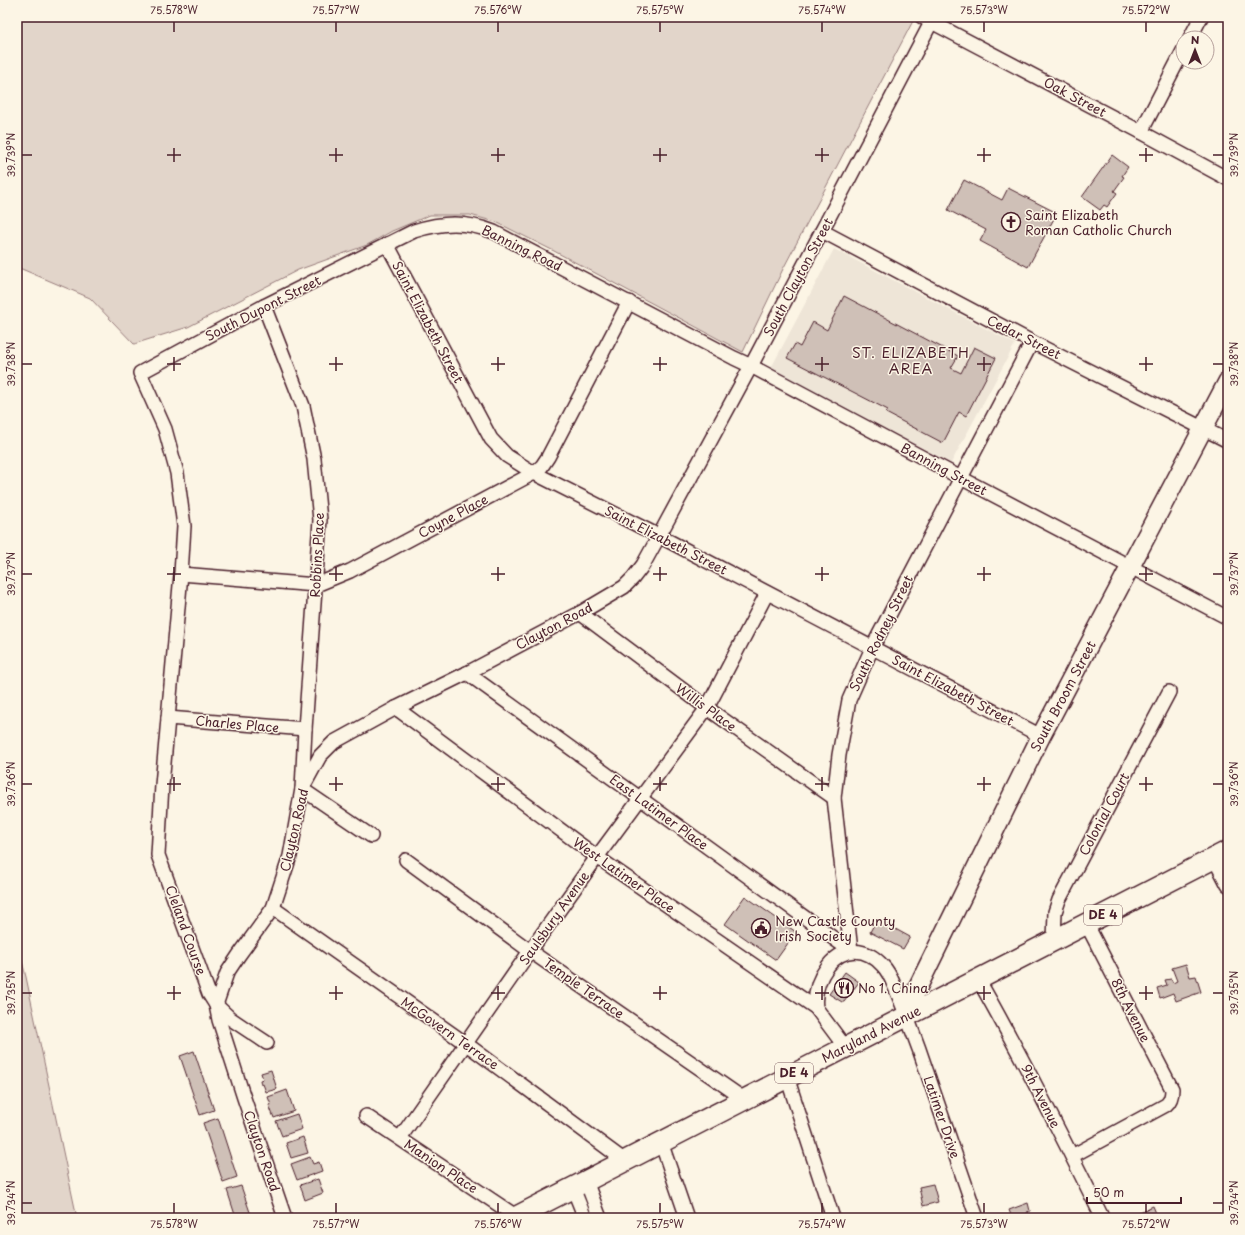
<svg xmlns="http://www.w3.org/2000/svg" width="1245" height="1235" viewBox="0 0 1245 1235" font-family="'Playpen Sans',sans-serif">
<style>
.built{fill:#eee5d7}
.green{fill:#e2d5ca;stroke:#967a7a}
.building{fill:#cfc0b7;stroke:#4a1f2b}
.lines{fill:none;stroke-linecap:round;stroke-linejoin:round}
.street-casing{stroke:#4a1f2b;stroke-width:16}
.secondary-casing{stroke:#4a1f2b;stroke-width:21}
.primary-casing{stroke:#4a1f2b;stroke-width:23}
.street{stroke:#fcf5e5;stroke-width:13}
.secondary{stroke:#fcf5e5;stroke-width:18}
.primary{stroke:#fcf5e5;stroke-width:20}
.ticks{fill:none;stroke:#4a1f2b;stroke-width:1.5}
.labels{text-anchor:middle;stroke-width:3;stroke-linejoin:round;paint-order:stroke}
.shield{fill:#fcf5e5;stroke:#7f5f63;stroke-width:1}
.shield-label{font-size:12px;font-weight:bold;fill:#4a1f2b}
.street-label{font-size:13px;fill:#4a1f2b;stroke:#fcf5e5}
.poi-label{font-size:13px;fill:#4a1f2b;stroke:#fcf5e5;text-anchor:start}
.neighbourhood-label{font-size:14px;letter-spacing:1px;fill:#4a1f2b;stroke:#fcf5e5}
.neatline{fill:none;stroke:#4a1f2b;stroke-width:1.5}
.ticks-label{font-size:10px;text-anchor:middle;fill:#4a1f2b}
</style>
<rect width="100%" height="100%" fill="#fcf5e5"/>
<filter id="ink" filterUnits="userSpaceOnUse"><feTurbulence type="fractalNoise" baseFrequency=".025" numOctaves="2"/><feDisplacementMap in="SourceGraphic" scale="8" xChannelSelector="R" yChannelSelector="G"/><feConvolveMatrix kernelMatrix="1 2 1 2 8 2 1 2 1" color-interpolation-filters="sRGB"/></filter>
<g filter="url(#ink)">
<path class="built" d="M834,249L1015,344L951,463L771,368Z"/>
<g class="green">
<path d="M17,17H910L914,19L783,269L743,352L554,251L496,222L470,215H430L392,231L367,245L298,270L188,327L134,344L90,298L17,267Z"/>
<path d="M17,941L26,977L77,1218H17Z"/>
</g>
<g class="building">
<path d="M1112,155L1128,167L1122,176L1124,177L1114,191L1117,193L1107,207L1104,205L1100,210L1082,197Z"/>
<path d="M964,180L1002,200L1008,188L1057,213L1028,267L980,241L986,230L948,210Z"/>
<path d="M844,296L958,356L951,368L961,373L974,347L996,358L966,416L959,412L943,443L886,413L888,410L787,358L795,344L800,347L813,322L827,330Z"/>
<path d="M745,896L796,932L776,960L725,924Z"/>
<path d="M877,919L910,937L903,949L870,932Z"/>
<path d="M1186,964L1190,977L1196,976L1201,992L1176,1001L1173,993L1160,998L1157,988L1167,985L1165,980L1171,979L1173,983L1177,981L1172,968Z"/>
<path d="M845,972L859,982L844,1002H842L829,994Z"/>
<path d="M194,1051L214,1110L200,1115L180,1056Z"/>
<path d="M271,1070L277,1089L266,1092L263,1084L261,1085L260,1080L263,1079L261,1073Z"/>
<path d="M287,1090L294,1111L274,1118L269,1105H271L268,1097Z"/>
<path d="M297,1114L302,1129L282,1136L276,1121Z"/>
<path d="M218,1118L237,1177L223,1182L203,1123Z"/>
<path d="M303,1137L308,1153L291,1158L286,1143Z"/>
<path d="M310,1157L313,1164L319,1162L322,1171L297,1180L291,1164Z"/>
<path d="M318,1179L323,1193L305,1200L300,1185Z"/>
<path d="M933,1184L938,1202L923,1206L919,1187Z"/>
<path d="M241,1186L252,1218H236L227,1190Z"/>
<path d="M1028,1203L1030,1211L1027,1212L1029,1218H1012L1009,1210Z"/>
<path d="M1153,1206L1158,1218H1132L1131,1216Z"/>
</g>
<g class="lines">
<defs>
<g id="street">
<path d="M922,17L1141,132L1228,179"/>
<path d="M1190,38L1201,17"/>
<path d="M1141,132L1183,51"/>
<path d="M822,231L1032,342L1228,441"/>
<path d="M387,244L491,439L507,456L534,473L659,536L1041,736"/>
<path d="M264,306L303,406L314,459L320,520L305,729L302,789L371,836"/>
<path d="M181,574L316,585L350,571L534,473L542,466L548,457L629,302"/>
<path d="M580,613L707,708L834,798"/>
<path d="M467,673L851,951"/>
<path d="M396,708L597,857L816,1008L845,1047"/>
<path d="M168,718L305,729"/>
<path d="M1214,858L1228,885"/>
<path d="M406,860L530,951L744,1099"/>
<path d="M273,908L465,1043L625,1161"/>
<path d="M1054,940L1055,912L1059,900L1169,692"/>
<path d="M851,951L834,798L839,755L849,700L872,648L1032,342"/>
<path d="M978,979C1022,1056 1062,1136 1101,1215"/>
<path d="M816,1008C814,993 819,978 828,966C844,946 866,947 883,966C890,973 893,983 897,992C905,1011 912,1030 919,1049C938,1105 958,1162 977,1218"/>
<path d="M267,1043L231,1019L216,1005L209,994L158,855L162,785L181,574L184,526L177,473L165,429L140,373L264,306L414,231C442,222 466,221 494,232L734,358L751,366L961,478L1228,618"/>
<path d="M787,1077L833,1218"/>
<path d="M366,1116L517,1217"/>
<path d="M400,1138L530,951L597,857L707,708L767,593"/>
<path d="M661,1142L687,1218"/>
<path d="M1072,1156L1166,1105C1171,1101 1172,1096 1172,1089L1086,923"/>
<path d="M586,1181L600,1218"/>
<path d="M573,1188L585,1218"/>
<path d="M285,1218L244,1098L219,1020L216,1005L227,973L239,955L273,908L290,856L302,789L320,756L334,742L396,708L467,673L580,613L624,587L633,578L643,565L659,536L751,366L934,17"/>
</g>
<path id="secondary" d="M907,1015L909,1005L1041,736L1228,381"/>
<path id="primary" d="M514,1218L1228,851"/>
</defs>
<use href="#street" class="street-casing"/>
<use href="#secondary" class="secondary-casing"/>
<use href="#primary" class="primary-casing"/>
<use href="#street" class="street"/>
<use href="#secondary" class="secondary"/>
<use href="#primary" class="primary"/>
</g>
</g>
<path class="ticks" d="M174,22V32M336,22V32M498,22V32M660,22V32M822,22V32M984,22V32M1146,22V32M174,148V162M336,148V162M498,148V162M660,148V162M822,148V162M984,148V162M1146,148V162M22,155H32M167,155H181M329,155H343M491,155H505M653,155H667M815,155H829M977,155H991M1139,155H1153M1213,155H1223M174,357V371M336,357V371M498,357V371M660,357V371M822,357V371M984,357V371M1146,357V371M22,364H32M167,364H181M329,364H343M491,364H505M653,364H667M815,364H829M977,364H991M1139,364H1153M1213,364H1223M174,567V581M336,567V581M498,567V581M660,567V581M822,567V581M984,567V581M1146,567V581M22,574H32M167,574H181M329,574H343M491,574H505M653,574H667M815,574H829M977,574H991M1139,574H1153M1213,574H1223M174,777V791M336,777V791M498,777V791M660,777V791M822,777V791M984,777V791M1146,777V791M22,784H32M167,784H181M329,784H343M491,784H505M653,784H667M815,784H829M977,784H991M1139,784H1153M1213,784H1223M174,986V1000M336,986V1000M498,986V1000M660,986V1000M822,986V1000M984,986V1000M1146,986V1000M22,993H32M167,993H181M329,993H343M491,993H505M653,993H667M815,993H829M977,993H991M1139,993H1153M1213,993H1223M22,1203H32M174,1203V1213M336,1203V1213M498,1203V1213M660,1203V1213M822,1203V1213M984,1203V1213M1146,1203V1213M1213,1203H1223"/>
<defs>
<symbol id="church-ring" viewBox="-11 -11 22 22"><circle r="9.5" fill="#fcf5e5" stroke="#4a1f2b" stroke-width="1.5"/><path d="M-1.2-6h2.4v3.5h3.3v2.4h-3.3V6h-2.4V-.1h-3.3v-2.4h3.3Z" fill="#4a1f2b"/></symbol>
<symbol id="civic-ring" viewBox="-11 -11 22 22"><circle r="9.5" fill="#fcf5e5" stroke="#4a1f2b" stroke-width="1.5"/><path d="M-.6-6.5H3V-4.5H.6V-3L4-1V1h2V6H-6V1h2V-1L-.6-3ZM-1.2 2.5V6h2.4V2.5Z" fill="#4a1f2b"/></symbol>
<symbol id="restaurant-ring" viewBox="-11 -11 22 22"><circle r="9.5" fill="#fcf5e5" stroke="#4a1f2b" stroke-width="1.5"/><path d="M-5-6h1v4h1v-4h1v4h1v-4h1v5L-1.5 .5V6h-2V.5L-5-1ZM5-6V6H3V1.5H1.5Q1.5-4 5-6Z" fill="#4a1f2b"/></symbol>
</defs>
<g fill-rule="evenodd">
<use href="#church-ring" x="1000" y="211" width="22" height="22"/>
<use href="#civic-ring" x="750" y="917" width="22" height="22"/>
<use href="#restaurant-ring" x="833" y="977" width="22" height="22"/>
</g>
<g class="labels">
<g class="shield">
<rect x="1084" y="905" width="38" height="20" rx="3"/>
<rect x="775" y="1063" width="38" height="20" rx="3"/>
</g>
<g class="shield-label">
<text x="1103" y="919">DE 4</text>
<text x="794" y="1077">DE 4</text>
</g>
<g class="street-label">
<text transform="translate(1075 97) rotate(28)" y="5">Oak Street</text>
<text transform="translate(522 248) rotate(26)" y="5">Banning Road</text>
<text transform="translate(798 277) rotate(-62)" y="5">South Clayton Street</text>
<text transform="translate(263 308) rotate(-27)" y="5">South Dupont Street</text>
<text transform="translate(428 322) rotate(62)" y="5">Saint Elizabeth Street</text>
<text transform="translate(1024 337) rotate(27)" y="5">Cedar Street</text>
<text transform="translate(944 469) rotate(28)" y="5">Banning Street</text>
<text transform="translate(453 516) rotate(-28)" y="5">Coyne Place</text>
<text transform="translate(666 540) rotate(27)" y="5">Saint Elizabeth Street</text>
<text transform="translate(317 555) rotate(-87)" y="5">Robbins Place</text>
<text transform="translate(554 626) rotate(-28)" y="5">Clayton Road</text>
<text transform="translate(881 633) rotate(-64)" y="5">South Rodney Street</text>
<text transform="translate(953 690) rotate(28)" y="5">Saint Elizabeth Street</text>
<text transform="translate(1063 696) rotate(-62)" y="5">South Broom Street</text>
<text transform="translate(706 707) rotate(36)" y="5">Willis Place</text>
<text transform="translate(237 724) rotate(5)" y="5">Charles Place</text>
<text transform="translate(659 812) rotate(36)" y="5">East Latimer Place</text>
<text transform="translate(1104 814) rotate(-62)" y="5">Colonial Court</text>
<text transform="translate(294 830) rotate(-77)" y="5">Clayton Road</text>
<text transform="translate(624 875) rotate(35)" y="5">West Latimer Place</text>
<text transform="translate(554 918) rotate(-55)" y="5">Saulsbury Avenue</text>
<text transform="translate(186 930) rotate(70)" y="5">Cleland Course</text>
<text transform="translate(584 988) rotate(35)" y="5">Temple Terrace</text>
<text transform="translate(1131 1010) rotate(63)" y="5">8th Avenue</text>
<text transform="translate(450 1033) rotate(35)" y="5">McGovern Terrace</text>
<text transform="translate(871 1034) rotate(-27)" y="5">Maryland Avenue</text>
<text transform="translate(1041 1096) rotate(63)" y="5">9th Avenue</text>
<text transform="translate(942 1117) rotate(71)" y="5">Latimer Drive</text>
<text transform="translate(262 1151) rotate(71)" y="5">Clayton Road</text>
<text transform="translate(441 1166) rotate(34)" y="5">Manion Place</text>
</g>
<g class="poi-label">
<text x="1025" y="220">Saint Elizabeth<tspan x="1025" dy="15">Roman Catholic Church</tspan></text>
<text x="775" y="926">New Castle County<tspan x="775" dy="15">Irish Society</tspan></text>
<text x="858" y="993">No 1. China</text>
</g>
<g class="neighbourhood-label">
<text x="911" y="358">ST. ELIZABETH<tspan x="911" dy="16">AREA</tspan></text>
</g>
</g>
<rect width="1245" height="1235" fill="none" stroke="#fcf5e5" stroke-width="44"/>
<g transform="translate(1195 50)"><circle r="19" fill="#fcf5e5" stroke="#b59f9b"/>
<path d="M0-3L7 15L0 10L-7 15Z" fill="#4a1f2b"/>
<text y="-6" font-size="11" font-weight="bold" text-anchor="middle" fill="#4a1f2b">N</text>
</g>
<path d="M1087 1197v6h94v-6" fill="none" stroke="#4a1f2b" stroke-width="2"/>
<text x="1093" y="1197" font-size="12" fill="#4a1f2b" stroke="#fcf5e5" stroke-width="3" paint-order="stroke">50 m</text>
<rect x="22" y="22" width="1201" height="1191" class="neatline"/>
<g class="ticks-label">
<text x="174" y="14">75.578°W</text>
<text x="336" y="14">75.577°W</text>
<text x="498" y="14">75.576°W</text>
<text x="660" y="14">75.575°W</text>
<text x="822" y="14">75.574°W</text>
<text x="984" y="14">75.573°W</text>
<text x="1146" y="14">75.572°W</text>
<text transform="translate(11 155) rotate(-90)" y="4">39.739°N</text>
<text transform="translate(1234 155) rotate(-90)" y="4">39.739°N</text>
<text transform="translate(11 364) rotate(-90)" y="4">39.738°N</text>
<text transform="translate(1234 364) rotate(-90)" y="4">39.738°N</text>
<text transform="translate(11 574) rotate(-90)" y="4">39.737°N</text>
<text transform="translate(1234 574) rotate(-90)" y="4">39.737°N</text>
<text transform="translate(11 784) rotate(-90)" y="4">39.736°N</text>
<text transform="translate(1234 784) rotate(-90)" y="4">39.736°N</text>
<text transform="translate(11 993) rotate(-90)" y="4">39.735°N</text>
<text transform="translate(1234 993) rotate(-90)" y="4">39.735°N</text>
<text transform="translate(11 1203) rotate(-90)" y="4">39.734°N</text>
<text transform="translate(1234 1203) rotate(-90)" y="4">39.734°N</text>
<text x="174" y="1228">75.578°W</text>
<text x="336" y="1228">75.577°W</text>
<text x="498" y="1228">75.576°W</text>
<text x="660" y="1228">75.575°W</text>
<text x="822" y="1228">75.574°W</text>
<text x="984" y="1228">75.573°W</text>
<text x="1146" y="1228">75.572°W</text>
</g>
</svg>
